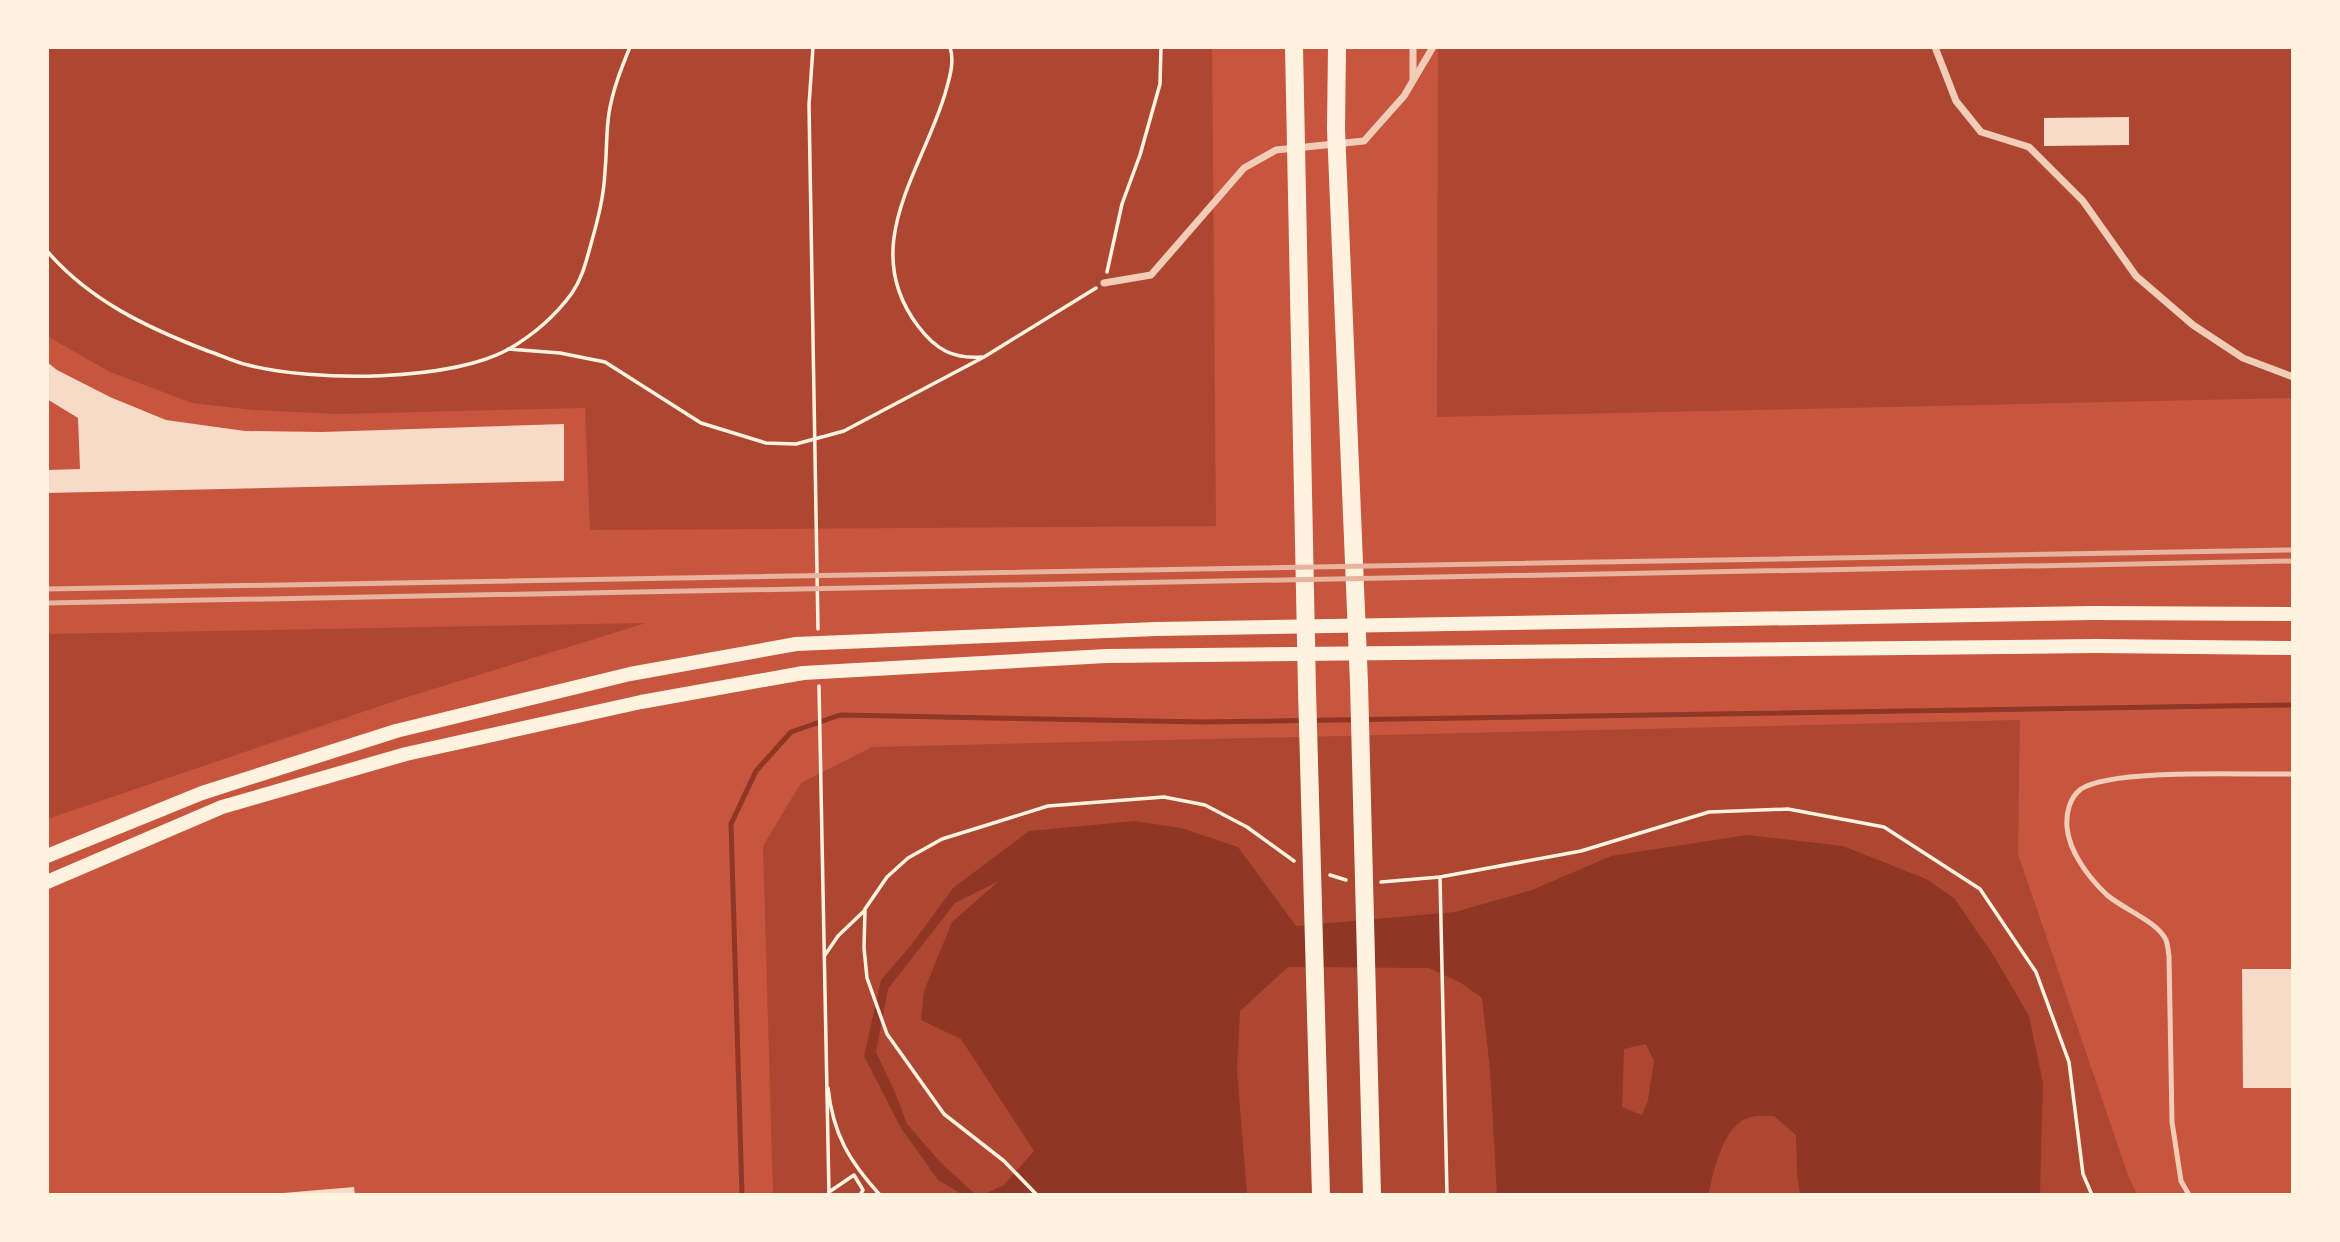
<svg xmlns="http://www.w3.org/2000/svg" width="2340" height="1242" viewBox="0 0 2340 1242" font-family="Lato,sans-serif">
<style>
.green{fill:#ae4732}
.water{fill:#8f3625;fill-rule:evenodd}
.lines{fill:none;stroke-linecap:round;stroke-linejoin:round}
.stream{stroke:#8f3625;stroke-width:5}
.building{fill:#f7dbc8}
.path{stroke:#fff3e0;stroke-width:3.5}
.service{stroke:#f1ccb7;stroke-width:5}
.minor{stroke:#f1ccb7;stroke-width:7}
.secondary{stroke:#fff3e0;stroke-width:14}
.motorway{stroke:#fff3e0;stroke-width:18}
.rail{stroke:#e9b49f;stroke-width:5}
</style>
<rect width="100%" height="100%" fill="#c8553d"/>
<g class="green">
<path d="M47,47H1212L1216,526L590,530L585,408L337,414L253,410L192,403L110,372L47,336Z"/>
<path d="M1438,47H2293V398L1437,417Z"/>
<path d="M646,623L401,699L47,819V634Z"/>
<path d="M2020,720L2018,854L2128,1175L2137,1195H773L763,846L801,783L872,747Z"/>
</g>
<path class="water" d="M1135,821L1181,828L1238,847L1296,926L1455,912L1532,890L1611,856L1747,835L1843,846L1926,879L1954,898L1994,956L2029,1016L2043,1083L2040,1195H1800L1797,1174L1796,1135L1774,1116C1767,1116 1758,1115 1751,1117C1723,1123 1714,1171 1708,1195H1497L1490,1070L1482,998L1461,983L1429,968L1288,967L1240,1011L1237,1070L1247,1195H982L1004,1185L1034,1151L961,1039L921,1020L924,991L952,922L999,881L955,903L888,989L876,1052L895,1092L907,1124L941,1163L976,1195H963L938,1180L901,1128L864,1056L881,980L912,944L953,888L1029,831ZM1646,1044L1654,1061L1648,1100L1642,1115L1622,1107L1624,1049Z"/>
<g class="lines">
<path class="stream" d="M742,1195L731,824L756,771L791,732L840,715L1202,722L2293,705"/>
</g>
<g class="building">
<path d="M2129,117V145L2044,146V118Z"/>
<path d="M47,362L57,370L110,397L166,420L245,431L322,432L564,424V481L47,493V470L80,469L78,418L47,399Z"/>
<path d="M2242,969H2293V1088H2243Z"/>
<path d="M354,1187L355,1195H283V1193Z"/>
</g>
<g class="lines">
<g class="path">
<path d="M813,47L809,105L818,629"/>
<path d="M950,47C955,63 949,79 945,94C921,173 858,247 918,326C936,350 953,359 982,357"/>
<path d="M47,251C90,301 148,328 208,351C221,355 234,362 248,365C314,382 449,382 509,349C533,335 556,315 572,293C583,277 586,261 591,244C598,219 604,196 605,171C607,151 606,132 609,113C613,89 621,69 630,47"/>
<path d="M1107,272L1122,204L1140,155L1160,84L1161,47"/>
<path d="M508,349L560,353L605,362L701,423L766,443L796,444L844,431L984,357L1096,288"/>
<path d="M819,686L829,1195"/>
<path d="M1330,875L1346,880"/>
<path d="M1440,877L1447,1195"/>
<path d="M1381,882L1440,877L1581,851L1709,812L1788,809L1884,827L1980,889L2036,972L2069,1062L2083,1174L2092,1195"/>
<path d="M825,955L838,936L864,911"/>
<path d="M828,1088C833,1134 849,1161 880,1195"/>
<path d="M829,1192L854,1175L863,1190L860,1195"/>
<path d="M1037,1195L1004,1161L944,1114L887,1034L867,978L864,948L865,909L887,877L908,858L942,839L1048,806L1164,797L1205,805L1247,827L1294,861"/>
</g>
<path class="service" d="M2189,1195L2181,1181L2172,1122L2169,956C2168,951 2168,945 2166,940C2157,921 2123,909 2107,895C2089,878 2069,852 2067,827C2066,814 2069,798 2081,789C2114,768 2248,775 2293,774"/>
<g class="minor">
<path d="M1935,47L1956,101L1981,132L2029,147L2083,201L2136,276L2193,325L2243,358L2293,377"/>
<path d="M1413,78V47"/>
<path d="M1104,283L1151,275L1244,168L1276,150L1364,141L1404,96L1433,47"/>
</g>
<g class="secondary">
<path d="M47,856L202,793L396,731L630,674L796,644L1156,629L2093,613L2293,614"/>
<path d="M47,882L222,807L406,754L641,702L803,673L1106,656L2096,646L2293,648"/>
</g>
<g class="motorway">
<path d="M1294,47L1307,690L1321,1195"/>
<path d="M1337,47L1336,129L1359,683L1372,1195"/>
</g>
<g class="rail">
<path d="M47,589L2293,550"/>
<path d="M47,603L2293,561"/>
</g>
</g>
<rect width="2340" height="1242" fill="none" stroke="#fff3e0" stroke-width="98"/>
</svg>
